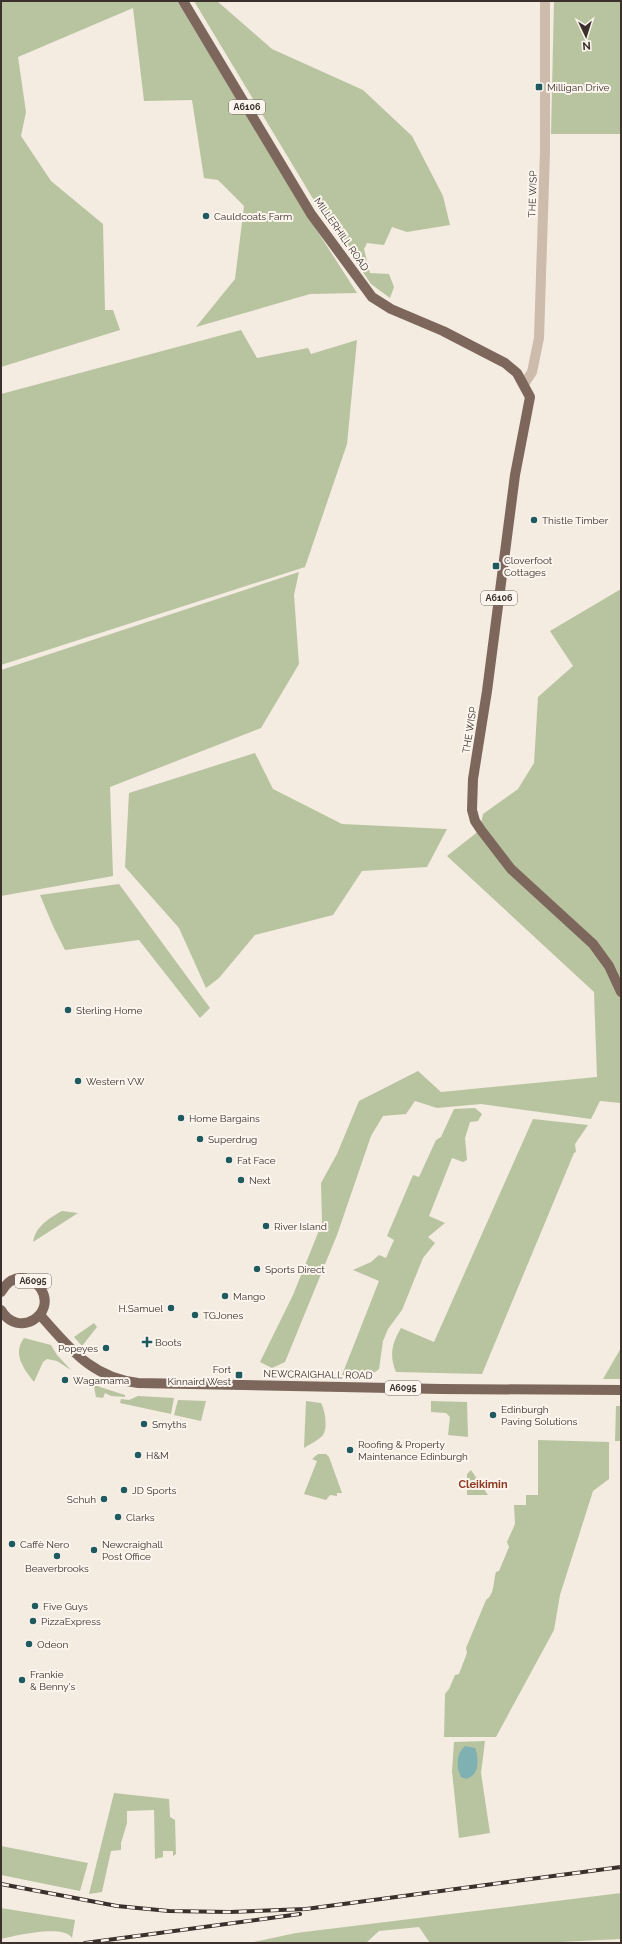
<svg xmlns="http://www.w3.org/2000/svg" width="622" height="1944" viewBox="0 0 622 1944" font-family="Raleway,sans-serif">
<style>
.green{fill:#b8c4a0}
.water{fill:#7fb0b2}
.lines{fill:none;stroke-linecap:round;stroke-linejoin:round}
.minor{stroke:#cdbbac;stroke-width:10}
.major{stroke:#7d675c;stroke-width:10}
.rail-casing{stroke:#3b302b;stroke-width:4}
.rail{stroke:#fbf5ee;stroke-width:2.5;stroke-dasharray:8;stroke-linecap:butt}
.poi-dot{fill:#1f5a5e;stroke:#fbf5ee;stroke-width:1.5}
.labels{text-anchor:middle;stroke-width:4;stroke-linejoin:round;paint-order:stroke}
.shield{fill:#fbf5ee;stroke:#756b66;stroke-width:1}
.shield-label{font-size:9px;font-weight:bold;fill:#3b302b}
.poi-label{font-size:10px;fill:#3b302b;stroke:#fbf5ee;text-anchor:start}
.street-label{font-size:10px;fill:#3b302b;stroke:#fbf5ee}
.neighbourhood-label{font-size:11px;font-weight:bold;fill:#8c3b22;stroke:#fbf5ee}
</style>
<rect width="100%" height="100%" fill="#f4ebe1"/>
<g class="green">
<path d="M1,1H177L307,215L357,293L310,294L196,327L235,279L244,206L218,180L204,178L192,100L144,101L133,8L18,57L26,112L21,136L51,181L103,224L105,310H113L120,330L1,367Z"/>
<path d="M194,1H217L272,49L363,90L412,136L443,196L450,225L407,232L392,227L384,245L367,243L364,249L370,273L389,274L394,287L390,298L371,284L318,207Z"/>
<path d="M554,1H621V134H551Z"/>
<path d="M241,330L257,358L308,348L311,354L357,340L347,444L305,567L1,665V394Z"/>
<path d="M299,572L294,595L299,664L261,728L110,787L113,876L1,896V670Z"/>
<path d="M621,589V1103L600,1101L591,1119L481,1104L437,1108L415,1101L406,1114L383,1116L371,1136L337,1235L285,1362L272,1368L260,1362L293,1295L322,1223L321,1183L337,1154L359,1101L418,1071L441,1092L597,1077L594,992L447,856L480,830L483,814L518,789L534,763L538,697L573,666L550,631Z"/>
<path d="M255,753L273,789L342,824L447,829L427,867L362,871L333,915L255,935L219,978L206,988L179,928L125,867L129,793Z"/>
<path d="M119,884L210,1008L200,1018L139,940L65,950L53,926L40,895Z"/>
<path d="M475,1108L482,1114L478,1121L470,1122L465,1138L467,1160L463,1162L452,1158L429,1216L445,1223L428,1237L435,1243L423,1258L402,1310L388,1329L383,1341L379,1369C370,1378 354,1375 342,1375L379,1281L353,1270L371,1262L379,1255L386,1258L394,1240L387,1236L413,1175L419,1177L436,1140L441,1137L454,1109Z"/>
<path d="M533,1119L588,1125L575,1144L576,1152L574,1153L482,1374L396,1372C389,1356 392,1343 401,1328L434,1342Z"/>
<path d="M62,1211L78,1213L33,1242C35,1227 49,1218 62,1211Z"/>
<path d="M94,1323L97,1327L82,1346L74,1337Z"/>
<path d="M24,1338L51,1345L57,1355L71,1370L57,1361L47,1359L43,1362L34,1382C24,1369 12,1354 24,1338Z"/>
<path d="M621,1348V1379H603Z"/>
<path d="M89,1381L100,1387L125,1395V1397L111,1396L105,1393L103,1398L96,1397L94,1387Z"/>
<path d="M138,1396L174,1398L171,1414L120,1403L121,1399L129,1400Z"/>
<path d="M178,1400L206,1401L201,1421L174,1415Z"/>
<path d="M306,1401L321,1403C325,1410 328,1428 323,1435C319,1440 310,1444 304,1448Z"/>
<path d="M431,1401L467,1402L468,1437L448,1435L450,1417L446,1413L431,1412Z"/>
<path d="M616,1406H621V1441H615Z"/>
<path d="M538,1440L609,1442V1479L593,1491L560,1595L554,1630L496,1737H444L445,1694L449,1689L455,1675L459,1674L467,1653L466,1648L486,1600C495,1594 493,1581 496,1572L499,1571L509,1547L507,1542L515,1524L514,1505H526V1495H538Z"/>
<path d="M318,1454H326L329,1457L342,1493H337V1496L330,1495L326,1500L304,1494L317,1461L312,1459Z"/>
<path d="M471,1470L488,1495H467V1474Z"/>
<path d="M485,1741L481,1773L490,1833L459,1838L452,1771L454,1742Z"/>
<path d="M114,1793L169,1799L170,1817L175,1820L176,1854L173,1856V1851H163V1857L155,1859L154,1810L127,1811V1823L121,1843V1850L111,1851L102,1892L89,1894Z"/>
<path d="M1,1846L88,1863L80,1891L1,1875Z"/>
<path d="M621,1893V1939L540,1943H430L419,1927L379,1931L366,1943H254V1942L296,1933Z"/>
<path d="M1,1908L75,1920L72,1938C63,1924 15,1936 1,1939Z"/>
</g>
<path class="water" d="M465,1746L475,1748C479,1759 480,1775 466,1779L461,1777C456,1767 456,1753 465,1746Z"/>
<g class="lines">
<path class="minor" d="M524,384L532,372L539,338L545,151V1"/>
<g class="major">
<path d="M183,1L311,214L372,297L391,309L443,331L505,363L517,373L530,397L515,475L487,691L473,779L472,810L475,821L481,830L511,869L593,944L609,966L621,992"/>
<path d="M1,1292C6,1283 13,1277 23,1278C31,1279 37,1282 41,1289C57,1315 17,1339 1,1310"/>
<path d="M40,1315C70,1348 90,1377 138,1383L441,1389L621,1390"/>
</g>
<defs>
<g id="rail">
<path d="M1,1884L117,1906L169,1911L230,1912L306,1909L621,1867"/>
<path d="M85,1943L300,1914"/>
</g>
</defs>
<use href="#rail" class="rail-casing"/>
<use href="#rail" class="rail"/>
</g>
<g class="poi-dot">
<rect x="535" y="83" width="8" height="8" rx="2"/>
<circle cx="206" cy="216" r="4"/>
<circle cx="534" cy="520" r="4"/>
<rect x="492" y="562" width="8" height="8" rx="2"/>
<circle cx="68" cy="1010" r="4"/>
<circle cx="78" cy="1081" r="4"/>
<circle cx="181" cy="1118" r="4"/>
<circle cx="200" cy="1139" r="4"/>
<circle cx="229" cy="1160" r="4"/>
<circle cx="241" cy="1180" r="4"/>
<circle cx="266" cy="1226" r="4"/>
<circle cx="257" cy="1269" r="4"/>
<circle cx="225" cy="1296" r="4"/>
<circle cx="171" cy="1308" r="4"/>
<circle cx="195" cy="1315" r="4"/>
<path d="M145 1336h4v4h4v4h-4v4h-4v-4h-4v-4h4z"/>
<circle cx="106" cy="1348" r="4"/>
<rect x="235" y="1371" width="8" height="8" rx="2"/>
<circle cx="65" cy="1380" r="4"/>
<circle cx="493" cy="1415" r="4"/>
<circle cx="144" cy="1424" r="4"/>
<circle cx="350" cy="1450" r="4"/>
<circle cx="138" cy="1455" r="4"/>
<circle cx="124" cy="1490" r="4"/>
<circle cx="104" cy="1499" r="4"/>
<circle cx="118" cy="1517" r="4"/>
<circle cx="12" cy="1544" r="4"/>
<circle cx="94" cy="1550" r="4"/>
<circle cx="57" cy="1556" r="4"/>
<circle cx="35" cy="1606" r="4"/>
<circle cx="33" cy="1621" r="4"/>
<circle cx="29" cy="1644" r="4"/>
<circle cx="22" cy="1680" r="4"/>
</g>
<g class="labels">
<g class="shield">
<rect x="229" y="100" width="36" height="14" rx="3"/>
<rect x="481" y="591" width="36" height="14" rx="3"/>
<rect x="15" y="1274" width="36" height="14" rx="3"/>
<rect x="385" y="1381" width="36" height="14" rx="3"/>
</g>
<g class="shield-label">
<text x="247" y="110">A6106</text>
<text x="499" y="601">A6106</text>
<text x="33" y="1284">A6095</text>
<text x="403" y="1391">A6095</text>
</g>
<g class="poi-label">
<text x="547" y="91">Milligan Drive</text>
<text x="214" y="220">Cauldcoats Farm</text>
<text x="542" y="524">Thistle Timber</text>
<text x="504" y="564">Cloverfoot<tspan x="504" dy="12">Cottages</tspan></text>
<text x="76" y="1014">Sterling Home</text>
<text x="86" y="1085">Western VW</text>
<text x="189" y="1122">Home Bargains</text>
<text x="208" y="1143">Superdrug</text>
<text x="237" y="1164">Fat Face</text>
<text x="249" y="1184">Next</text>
<text x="274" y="1230">River Island</text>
<text x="265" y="1273">Sports Direct</text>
<text x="233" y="1300">Mango</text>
<text x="163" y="1312" text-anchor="end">H.Samuel</text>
<text x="203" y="1319">TGJones</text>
<text x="155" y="1346">Boots</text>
<text x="98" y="1352" text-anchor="end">Popeyes</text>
<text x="231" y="1373" text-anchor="end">Fort<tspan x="231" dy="12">Kinnaird West</tspan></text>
<text x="73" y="1384">Wagamama</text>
<text x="501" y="1413">Edinburgh<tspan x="501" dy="12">Paving Solutions</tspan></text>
<text x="152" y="1428">Smyths</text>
<text x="358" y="1448">Roofing &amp; Property<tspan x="358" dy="12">Maintenance Edinburgh</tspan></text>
<text x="146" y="1459">H&amp;M</text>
<text x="132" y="1494">JD Sports</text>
<text x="96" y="1503" text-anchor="end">Schuh</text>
<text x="126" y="1521">Clarks</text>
<text x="20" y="1548">Caffè Nero</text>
<text x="102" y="1548">Newcraighall<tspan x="102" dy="12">Post Office</tspan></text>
<text x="57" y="1572" text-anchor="middle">Beaverbrooks</text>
<text x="43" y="1610">Five Guys</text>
<text x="41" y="1625">PizzaExpress</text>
<text x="37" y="1648">Odeon</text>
<text x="30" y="1678">Frankie<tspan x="30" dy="12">&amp; Benny's</tspan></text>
</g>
<g class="street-label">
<text transform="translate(532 194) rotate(-88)" y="4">THE WISP</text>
<text transform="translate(342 234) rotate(55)" y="4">MILLERHILL ROAD</text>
<text transform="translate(469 730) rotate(-81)" y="4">THE WISP</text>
<text transform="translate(318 1374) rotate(1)" y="4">NEWCRAIGHALL ROAD</text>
</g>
<g class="neighbourhood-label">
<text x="483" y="1488">Cleikimin</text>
</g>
</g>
<rect width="622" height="1944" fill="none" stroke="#3b302b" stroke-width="4"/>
<g transform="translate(586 36) rotate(176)" stroke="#fbf5ee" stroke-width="3" paint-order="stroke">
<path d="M0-3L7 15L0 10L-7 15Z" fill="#3b302b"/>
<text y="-6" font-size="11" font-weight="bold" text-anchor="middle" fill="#3b302b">N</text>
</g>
</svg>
